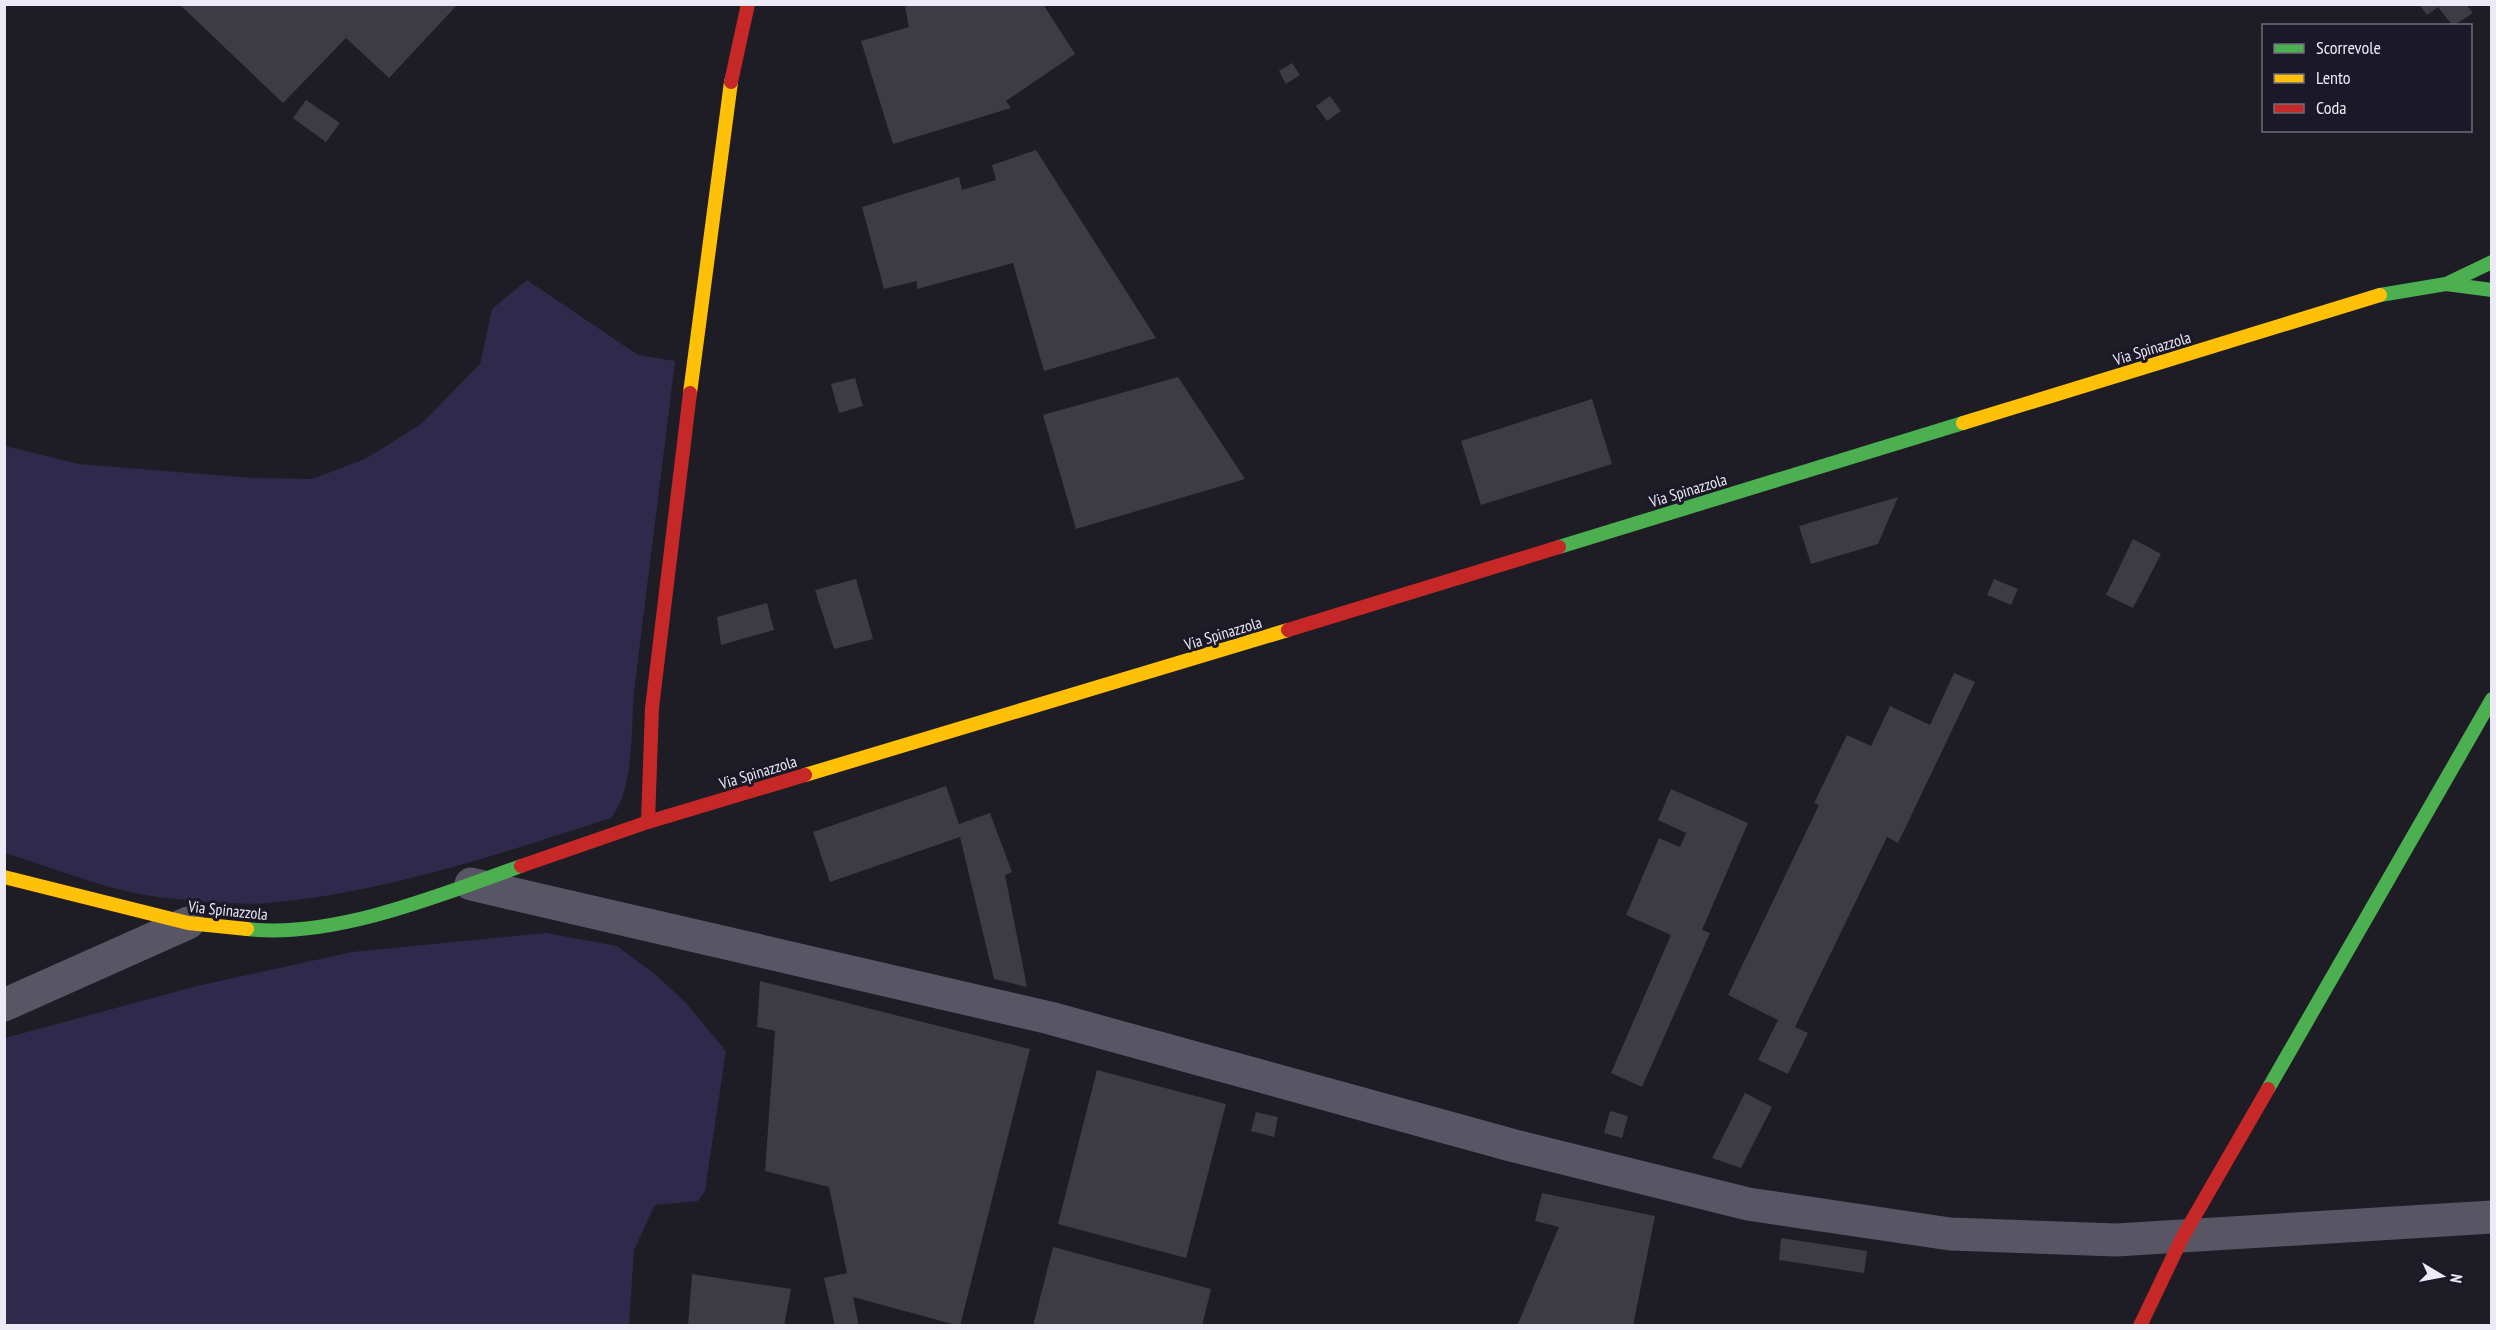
<svg xmlns="http://www.w3.org/2000/svg" width="2496" height="1330" viewBox="0 0 2496 1330" font-family="'PT Sans Narrow',sans-serif">
<style>
.green{fill:#2f294b}
.building{fill:#3d3b43}
.lines{fill:none;stroke-linecap:round;stroke-linejoin:round}
.street{stroke:#585564;stroke-width:33}
.fast{stroke:#4caf50;stroke-width:14}
.slow{stroke:#ffc107;stroke-width:14}
.jam{stroke:#c62828;stroke-width:14}
.labels{text-anchor:middle;stroke-width:6;stroke-linejoin:round;paint-order:stroke}
.street-label{font-size:16px;fill:#ebeaf5;stroke:#1b1928}
</style>
<rect width="100%" height="100%" fill="#1e1c24"/>
<g class="green">
<path d="M527,280L638,355L675,361C662,469 648,577 635,684C630,724 636,787 611,818C499,854 385,893 267,903C240,906 186,900 158,897C106,890 54,868 5,853V446L79,464L252,478L312,479L365,459L421,424L480,364L492,309Z"/>
<path d="M546,933L617,946L656,975L686,1003L726,1051L705,1191L698,1201L655,1205L634,1250L629,1325H5V1038L197,986L352,952Z"/>
</g>
<g class="building">
<path d="M179,4H458L389,78L346,38L283,103Z"/>
<path d="M912,4H1043L1075,54L1006,101L1011,108L893,144L861,41L909,27L905,7Z"/>
<path d="M2419,4H2466L2473,13L2453,26L2438,7L2427,15Z"/>
<path d="M1292,63L1300,75L1286,84L1279,71Z"/>
<path d="M1330,96L1341,111L1327,121L1316,106Z"/>
<path d="M306,100L340,123L326,142L293,118Z"/>
<path d="M1036,150L1156,338L1044,371L1013,263L917,289V281L884,289L862,207L959,177L962,190L996,180L992,165Z"/>
<path d="M1178,377L1245,479L1076,529L1043,415Z"/>
<path d="M855,378L863,406L839,413L831,384Z"/>
<path d="M1592,399L1612,464L1481,505L1461,441Z"/>
<path d="M1898,497L1878,544L1811,564L1799,526Z"/>
<path d="M2133,539L2161,554L2133,608L2106,595Z"/>
<path d="M856,579L873,639L834,649L815,590Z"/>
<path d="M1994,579L2018,589L2011,605L1987,595Z"/>
<path d="M767,603L774,630L721,645L717,617Z"/>
<path d="M1954,673L1975,682L1898,843L1887,837L1795,1027L1808,1033L1788,1074L1758,1060L1778,1020L1728,995L1819,805L1814,803L1847,735L1871,746L1890,706L1930,725Z"/>
<path d="M946,786L959,824L990,813L1012,872L1005,875L1027,987L994,979L960,837L830,882L813,832Z"/>
<path d="M1671,789L1748,823L1702,930L1710,933L1642,1087L1611,1073L1671,935L1626,915L1659,838L1680,847L1686,833L1658,820Z"/>
<path d="M760,981L1030,1049L960,1326L853,1297L859,1326H835L824,1278L847,1273L829,1187L765,1171L775,1031L757,1027Z"/>
<path d="M1097,1070L1226,1104L1186,1258L1058,1224Z"/>
<path d="M1745,1093L1772,1107L1741,1168L1712,1158Z"/>
<path d="M1610,1111L1628,1116L1622,1138L1604,1133Z"/>
<path d="M1256,1112L1278,1117L1274,1137L1251,1131Z"/>
<path d="M1542,1193L1655,1216L1633,1326H1517L1559,1227L1535,1221Z"/>
<path d="M1781,1238L1867,1251L1864,1273L1779,1260Z"/>
<path d="M1053,1247L1211,1289L1202,1326H1033Z"/>
<path d="M692,1274L791,1289L784,1326H688Z"/>
</g>
<g class="lines">
<g class="street">
<path d="M471,884L1050,1018L1511,1145L1748,1204L1950,1234L2116,1240L2492,1217"/>
<path d="M4,1005L188,923"/>
</g>
<g class="fast">
<path d="M2446,284L2492,262"/>
<path d="M2380,295L2446,284L2492,290"/>
<path d="M1559,547L1963,423"/>
<path d="M247,929C333,939 441,895 521,866"/>
<path d="M2268,1089L2492,699"/>
</g>
<g class="slow">
<path d="M690,393L731,82"/>
<path d="M1963,423L2380,295"/>
<path d="M805,775L1288,630"/>
<path d="M4,877L188,923L247,929"/>
</g>
<g class="jam">
<path d="M731,82L748,4"/>
<path d="M1288,630L1559,547"/>
<path d="M648,822L652,708L690,393"/>
<path d="M521,866L648,822L805,775"/>
<path d="M2140,1326L2182,1238L2268,1089"/>
</g>
</g>
<g class="labels">
<g class="street-label">
<text transform="translate(2152 348) rotate(-17)" y="6">Via Spinazzola</text>
<text transform="translate(1688 490) rotate(-17)" y="6">Via Spinazzola</text>
<text transform="translate(1223 633) rotate(-17)" y="6">Via Spinazzola</text>
<text transform="translate(758 772) rotate(-17)" y="6">Via Spinazzola</text>
<text transform="translate(228 910) rotate(6)" y="6">Via Spinazzola</text>
</g>
</g>
<rect width="2496" height="1330" fill="none" stroke="#ebeaf5" stroke-width="12"/>
<rect x="2262" y="24" width="210" height="108" fill="#1b1928" stroke="#6e6d7a" stroke-width="1.5"/>
<rect x="2274" y="44" width="30" height="9" fill="#4caf50" stroke="#6e6d7a" stroke-width="1.5"/>
<text x="2316" y="54" font-size="18" fill="#ebeaf5">Scorrevole</text>
<rect x="2274" y="74" width="30" height="9" fill="#ffc107" stroke="#6e6d7a" stroke-width="1.5"/>
<text x="2316" y="84" font-size="18" fill="#ebeaf5">Lento</text>
<rect x="2274" y="104" width="30" height="9" fill="#c62828" stroke="#6e6d7a" stroke-width="1.5"/>
<text x="2316" y="114" font-size="18" fill="#ebeaf5">Coda</text>
<g transform="translate(2442 1276) rotate(100)" stroke="#1b1928" stroke-width="4.5" paint-order="stroke">
<path d="M0-4.5L10 22L0 15L-10 22Z" fill="#ebeaf5"/>
<text y="-9" font-size="16" font-weight="bold" text-anchor="middle" fill="#ebeaf5">N</text>
</g>
</svg>
